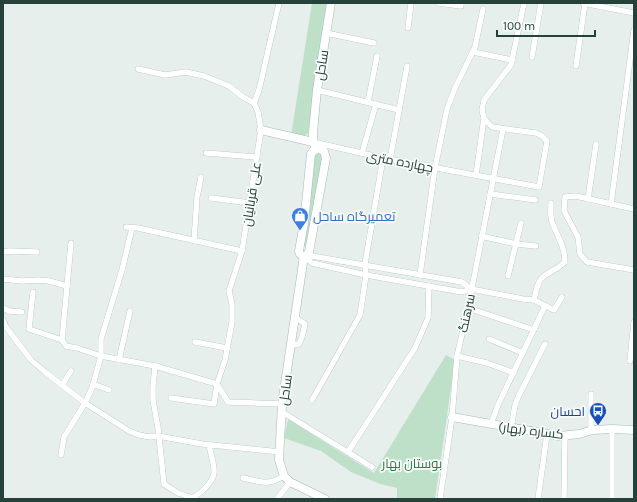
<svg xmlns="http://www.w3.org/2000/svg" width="637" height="502" viewBox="0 0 637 502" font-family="Karla,Cairo,sans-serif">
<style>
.green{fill:#bfe0c8}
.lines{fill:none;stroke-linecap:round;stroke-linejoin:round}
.street-casing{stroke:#a8b8b2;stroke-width:6}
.secondary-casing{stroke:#a4bbb3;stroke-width:9}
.street{stroke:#fff;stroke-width:5.5}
.secondary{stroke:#fff;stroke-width:8}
.labels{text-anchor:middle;stroke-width:3.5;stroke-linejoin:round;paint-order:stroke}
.street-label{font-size:13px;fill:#24423a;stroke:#f7fbf9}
.shop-label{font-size:13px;fill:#366cbe;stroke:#f7fbf9;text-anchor:start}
.transit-label{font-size:13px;fill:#164399;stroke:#f7fbf9;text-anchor:end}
.park-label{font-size:13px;fill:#2d7a4b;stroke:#f7fbf9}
</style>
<rect width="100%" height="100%" fill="#e6efeb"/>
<g class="green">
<path d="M312,3H327L319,64L308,133L301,138L291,136Z"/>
<path d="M316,154H321L324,158L306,247L304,245L314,156Z"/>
<path d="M446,355L455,360L435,499H397V488L380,484L351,472L321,451L284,438L288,419L374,473Z"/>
</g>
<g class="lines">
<defs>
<g id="street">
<path d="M438,3L461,6V3"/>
<path d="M583,3L634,13"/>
<path d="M408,28L411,3"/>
<path d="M326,33L374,43"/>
<path d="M473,52L512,60"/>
<path d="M532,57L541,3"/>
<path d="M576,66L585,3"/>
<path d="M138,69L165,75L186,72L204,76L229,86L243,97L254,103"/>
<path d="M317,90L399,110"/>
<path d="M368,102L377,56"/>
<path d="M313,142L383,158L539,187L547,141L542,136L536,133L492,127L484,118L482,110L484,100L511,65L524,3"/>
<path d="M206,153L257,157"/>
<path d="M362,153L376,104"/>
<path d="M390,160L407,66"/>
<path d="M476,175L484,118"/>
<path d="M490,194L536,200"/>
<path d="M211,198L250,203"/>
<path d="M588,199L596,144"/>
<path d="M611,204L634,30"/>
<path d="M634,209L576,196L565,197L564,211L578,237L580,254L587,262L634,270"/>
<path d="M126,227L138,228L242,251"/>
<path d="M481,236L516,244L536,246"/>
<path d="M194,241L197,197L201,177"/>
<path d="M3,252L9,251L37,252"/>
<path d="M304,256L312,263L366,275L462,292L471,289L523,299L534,300L554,310L562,297"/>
<path d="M304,256H312L462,282L471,289"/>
<path d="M420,275L435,168L447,109L455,88L475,47L483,9"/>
<path d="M508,276L521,223"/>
<path d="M3,279L22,281L38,280L49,281L67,286"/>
<path d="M33,292L29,329L62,340L66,346L77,348L101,356L155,366L217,384L228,402L282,404"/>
<path d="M534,300C540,268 546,279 565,262C565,247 557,235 552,222C550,216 551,209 551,203"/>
<path d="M3,308L9,311L22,312"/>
<path d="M468,308L534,330"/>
<path d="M3,320L6,327L31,360L45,372L85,403L129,431L139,435L150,437L158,436L202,444L280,452"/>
<path d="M489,339L523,353"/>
<path d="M62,340L71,243"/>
<path d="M195,342L227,348"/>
<path d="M291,345L299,344L302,337L305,324L295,317"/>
<path d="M457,356L487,363L514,373"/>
<path d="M119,360L130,311"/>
<path d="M630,361L634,322"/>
<path d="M155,366L153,386V400L158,428L164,484L178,493L193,498C200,493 213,483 214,473C215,466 210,452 209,444"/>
<path d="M93,384L109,390"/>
<path d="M62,385L71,371"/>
<path d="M591,394V430"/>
<path d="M171,398L214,404L217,384L225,360L232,322V304L229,291L242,251L261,130L258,112L254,103L259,90L279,3"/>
<path d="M312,400L360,315L366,275L365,264L383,158"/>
<path d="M282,412L372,467"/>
<path d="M491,424L498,405L545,306"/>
<path d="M511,428L515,405L519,395L545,344"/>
<path d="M348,452L415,348L428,318L429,286"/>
<path d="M61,455L64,437L85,403L92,388L101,356V339L122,270L132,228"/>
<path d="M243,478C262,482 267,486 284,476"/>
<path d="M277,499L290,482"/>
<path d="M440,499L452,417L457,356L468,308L503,129"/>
<path d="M538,499L547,434"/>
<path d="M564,499L565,435"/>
<path d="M612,499V429"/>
</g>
<g id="secondary">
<path d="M261,130L313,142"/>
<path d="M317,149L313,142V132L317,90L331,3"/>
<path d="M319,149L324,151L326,158L309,252L306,256H302L300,254L299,251L304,223L311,154L314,150Z"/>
<path d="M304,256L282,404L279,460L284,476L290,482L325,499"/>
<path d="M452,417L559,436L579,434L593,430L612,429L634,430"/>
</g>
</defs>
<use href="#street" class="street-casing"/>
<use href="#secondary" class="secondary-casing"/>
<use href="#street" class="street"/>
<use href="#secondary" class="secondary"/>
</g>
<defs>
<symbol id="shop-pin" viewBox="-11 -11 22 30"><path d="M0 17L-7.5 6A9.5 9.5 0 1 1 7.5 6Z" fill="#3f7fe0" stroke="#f7fbf9"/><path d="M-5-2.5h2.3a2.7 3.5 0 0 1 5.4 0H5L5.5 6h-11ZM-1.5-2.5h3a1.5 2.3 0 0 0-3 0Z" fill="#fff"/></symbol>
<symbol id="bus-pin" viewBox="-11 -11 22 30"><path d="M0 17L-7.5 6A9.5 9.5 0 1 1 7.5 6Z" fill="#1a4fb4" stroke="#f7fbf9"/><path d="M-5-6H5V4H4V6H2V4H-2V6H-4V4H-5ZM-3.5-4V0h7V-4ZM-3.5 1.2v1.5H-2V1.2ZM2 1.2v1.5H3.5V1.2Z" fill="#fff"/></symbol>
</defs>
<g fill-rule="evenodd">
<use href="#shop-pin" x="290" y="206" width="20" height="27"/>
<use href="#bus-pin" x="588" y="401" width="20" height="27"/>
</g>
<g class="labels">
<g class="street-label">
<text transform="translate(321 65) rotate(-81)" y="5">ساحل</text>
<text transform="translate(400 161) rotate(11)" y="5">چهارده متری</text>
<text transform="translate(251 194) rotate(-81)" y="5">علی قربانیان</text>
<text transform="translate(466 313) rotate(-78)" y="5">سرهنگ</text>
<text transform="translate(285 390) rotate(-82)" y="5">ساحل</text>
<text transform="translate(531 430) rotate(7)" y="5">کساره (بهار)</text>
</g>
<g class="shop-label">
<text x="313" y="221">تعمیرگاه ساحل</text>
</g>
<g class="transit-label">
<text x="585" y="416">احسان</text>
</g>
<g class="park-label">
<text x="412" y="468">بوستان بهار</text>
</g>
</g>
<rect width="637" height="502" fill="none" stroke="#24423a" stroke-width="8"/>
<path d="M497 30v6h98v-6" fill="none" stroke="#24423a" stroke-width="2"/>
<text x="503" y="30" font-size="12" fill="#24423a" stroke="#f7fbf9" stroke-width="3" paint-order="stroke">100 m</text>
</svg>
